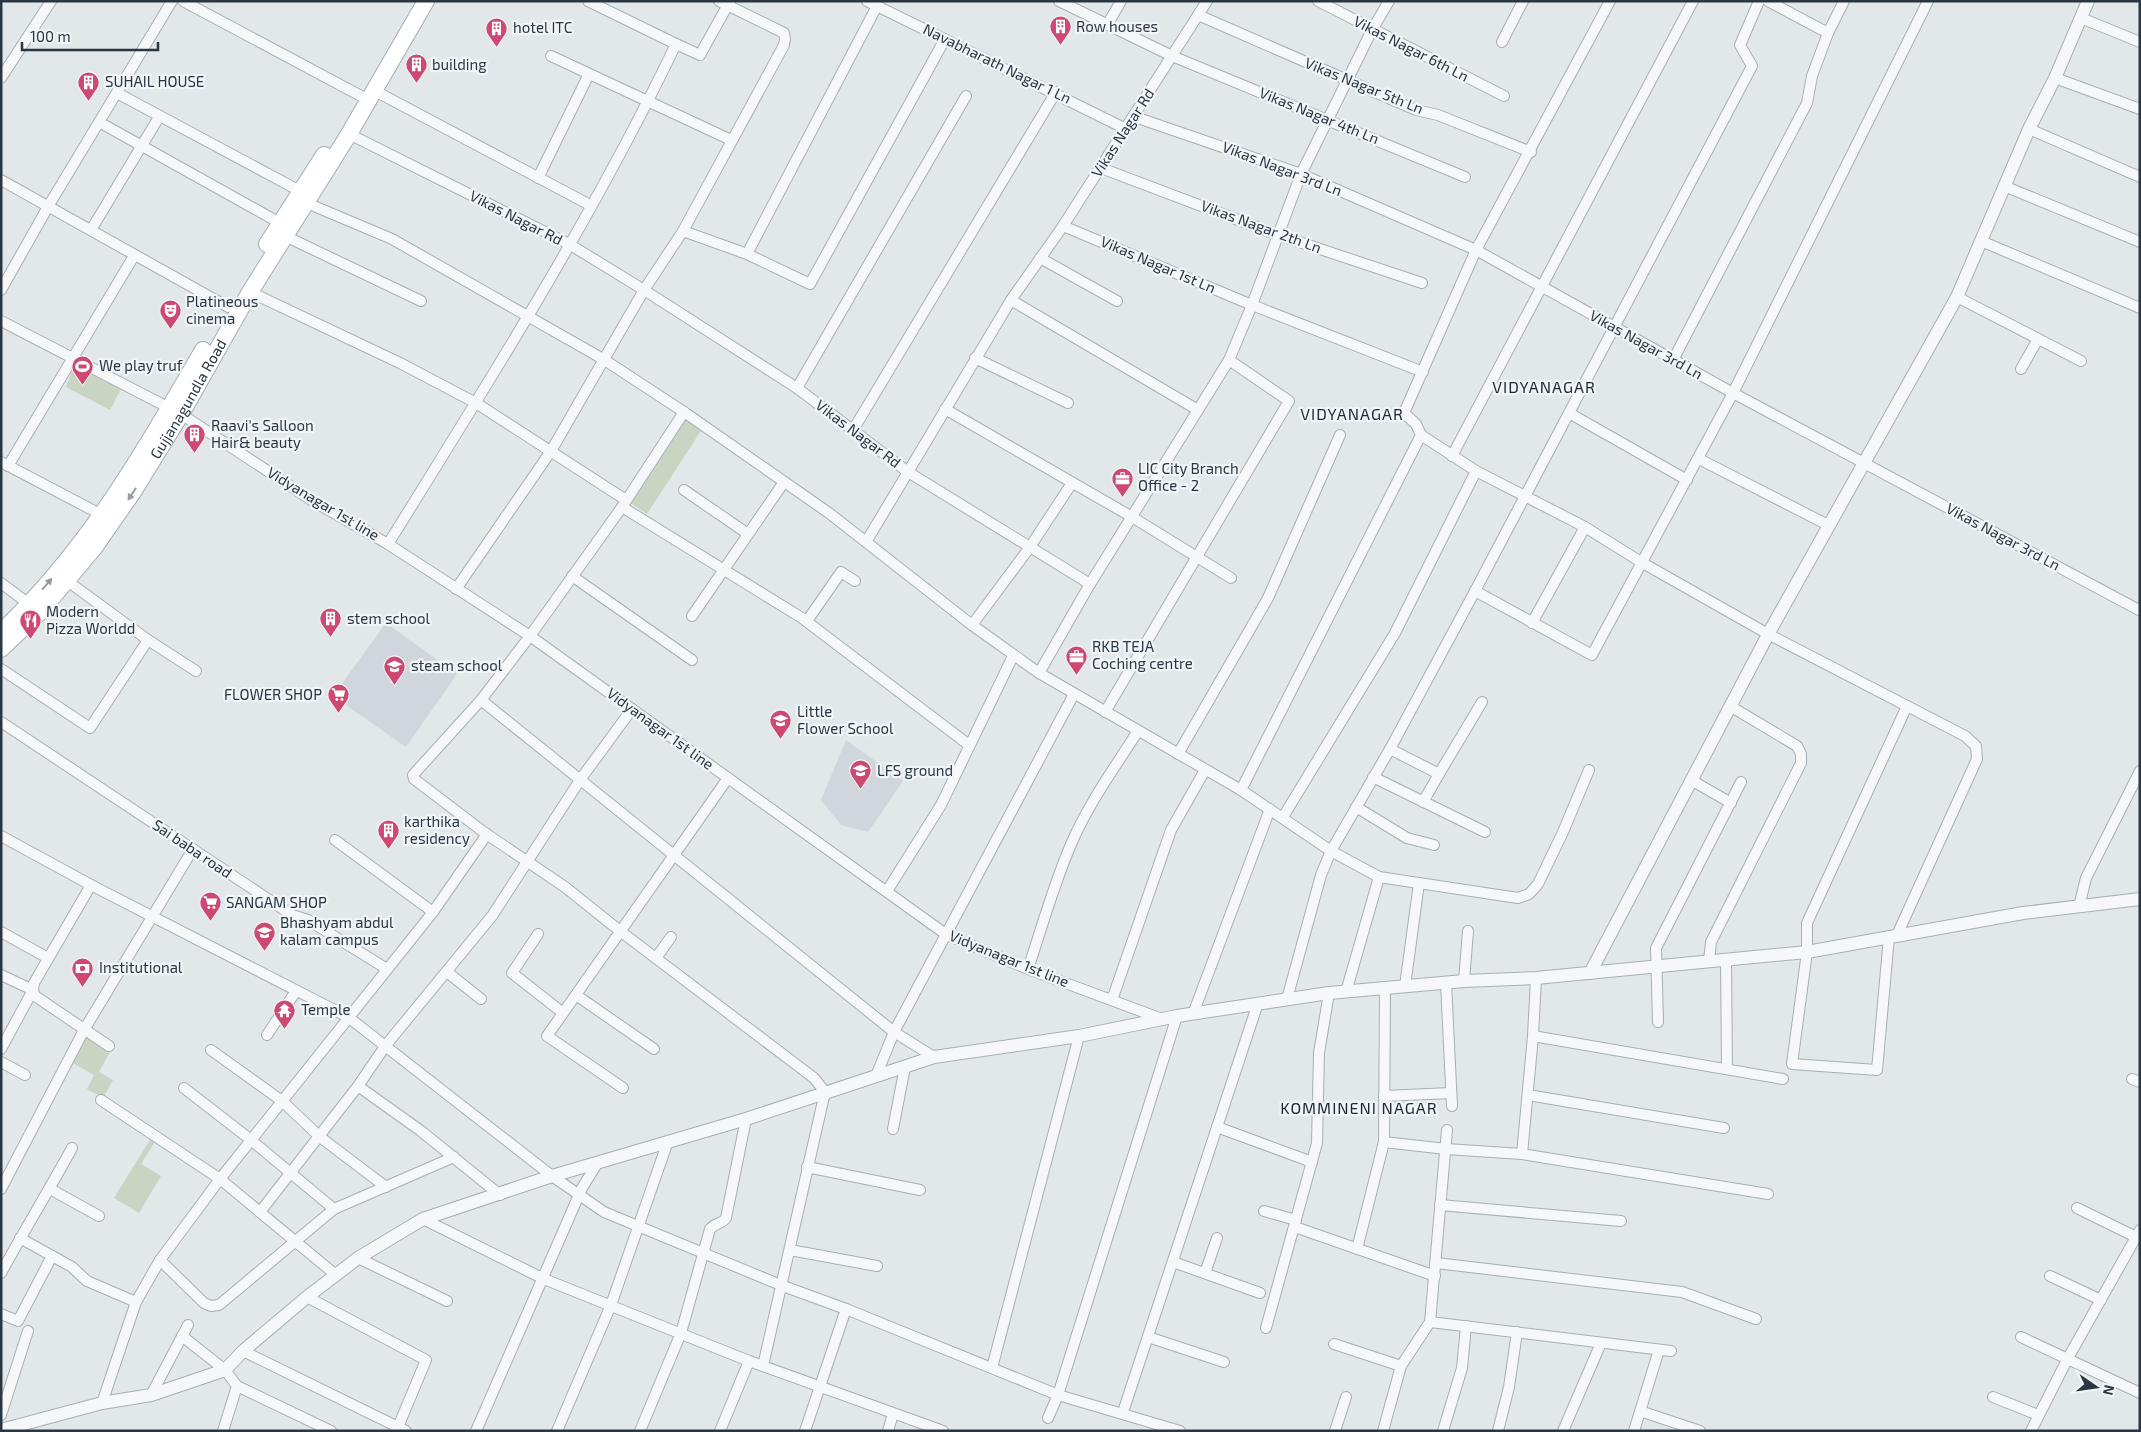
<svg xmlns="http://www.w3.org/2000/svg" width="2141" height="1432" viewBox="0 0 2141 1432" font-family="'Exo 2',sans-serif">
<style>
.built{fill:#d0d6dc}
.green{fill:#cad4c3}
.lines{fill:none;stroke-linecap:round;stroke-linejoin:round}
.minor-casing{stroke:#a7afb4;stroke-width:12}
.tertiary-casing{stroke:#a7afb4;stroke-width:14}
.primary-casing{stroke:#a1adb6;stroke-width:18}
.minor{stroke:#f5f7f8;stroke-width:10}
.tertiary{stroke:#f5f7f8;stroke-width:12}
.primary{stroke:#fff;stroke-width:16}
.oneway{fill:#949ba0}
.labels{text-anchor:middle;stroke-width:4.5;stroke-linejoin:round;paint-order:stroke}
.poi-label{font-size:15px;fill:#2a3742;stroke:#f2f5f8;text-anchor:start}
.street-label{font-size:15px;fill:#2a3742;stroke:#f2f5f8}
.neighbourhood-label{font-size:16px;letter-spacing:1px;fill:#1c2833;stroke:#f2f5f8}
</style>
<rect width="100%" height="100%" fill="#e2e7ea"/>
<g class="built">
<path d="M386,623L457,674L406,747L333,696Z"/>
<path d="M846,740L903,781L868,832L841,825L821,800Z"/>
</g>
<g class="green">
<path d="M74,366L121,389L110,410L66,387Z"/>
<path d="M684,412L704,426L647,514L626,500Z"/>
<path d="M85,1035L111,1050L99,1072L113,1080L103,1098L87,1089L94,1075L71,1062Z"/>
<path d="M153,1135L158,1137L141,1164L161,1176L139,1213L114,1198Z"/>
</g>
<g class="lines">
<defs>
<g id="minor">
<path d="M183,1L361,96"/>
<path d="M588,1L676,44"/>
<path d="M867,1L1126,129"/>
<path d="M1059,1L1172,56L1465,177"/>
<path d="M1318,1L1504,96"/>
<path d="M1389,1L1372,30L1301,174L1252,305L1229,360L1090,584L1039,673L1241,790L1331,851L1379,877L1518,898L1529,894L1538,884L1563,832L1589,770"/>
<path d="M1768,1L1828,33"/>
<path d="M1198,15L1416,110L1438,115L1531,152"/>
<path d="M2081,18L2140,42"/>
<path d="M1107,25L1121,1"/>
<path d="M1502,42L1523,1"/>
<path d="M551,56L731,140"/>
<path d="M1,78L51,1"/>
<path d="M2055,78L2140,109"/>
<path d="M375,91L590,205"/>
<path d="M117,93L300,191"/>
<path d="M1135,117L1301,174L1476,250L1733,393L2139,610L2140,608"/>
<path d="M99,122L280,223"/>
<path d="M2029,129L2140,177"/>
<path d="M349,134L569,244L644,290L797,388L908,472L1011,300L1063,226L1207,1"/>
<path d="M1101,168L1278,235L1422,283"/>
<path d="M538,178L589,74"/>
<path d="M1,180L228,307"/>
<path d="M2004,186L2140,242"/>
<path d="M302,201L392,239L603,359L684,412L622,507L530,636L481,700L413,775L414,779L485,833L565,887L620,931L814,1078L825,1092L763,1366"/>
<path d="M1063,226L1252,305L1423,372"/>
<path d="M91,230L159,117"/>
<path d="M683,231L747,254L810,284L945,39"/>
<path d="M285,236L421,301"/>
<path d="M1981,241L2140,308"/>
<path d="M747,254L877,6"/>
<path d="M1040,258L1117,301"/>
<path d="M1,290L49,205L172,1"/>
<path d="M250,292L400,363L476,403L626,500"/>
<path d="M1957,297L2081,361"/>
<path d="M1011,300L1198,410"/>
<path d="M1,321L181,414L313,501L388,544L530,636L947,935L1028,969L1162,1019"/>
<path d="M975,358L1068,403"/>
<path d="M1673,360L1807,103L1812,76L1828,33L1844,1"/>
<path d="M2021,369L2038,339"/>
<path d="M797,388L966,96"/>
<path d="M945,409L1132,517L1231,578"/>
<path d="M684,412L829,513L972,625L1039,673"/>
<path d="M1569,413L1687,480"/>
<path d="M853,430L1056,92"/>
<path d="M1421,435L1476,471L1585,527L1641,562L1768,634L1965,736L1976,746L1977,759L1897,935"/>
<path d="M1452,456L1693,1"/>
<path d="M1699,459L1828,525"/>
<path d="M1,462L102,515"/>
<path d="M8,466L134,256"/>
<path d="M684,490L748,534"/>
<path d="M622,507L802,618L969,745"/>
<path d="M866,542L908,472L1090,584"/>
<path d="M388,544C490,380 593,217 676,44L700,55L730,1"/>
<path d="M572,576L692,660"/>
<path d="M1,583L29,604"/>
<path d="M456,589L551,451L644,290L683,231L784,45L785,39L784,33L719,1"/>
<path d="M1475,591L1592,655L1733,393L1928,1"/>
<path d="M692,616L784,482"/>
<path d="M807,621L841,572L855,581"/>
<path d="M1532,623L1585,527"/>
<path d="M972,625L1030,547L1072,483"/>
<path d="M148,640L196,671"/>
<path d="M1,669L90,728L148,640L66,580"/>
<path d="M481,700L894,1032L934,1057"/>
<path d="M1105,712L1289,401L1229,360"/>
<path d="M1,722L292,915L308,920L387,969"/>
<path d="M1390,749L1439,774L1482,702"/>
<path d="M1178,754L1268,598L1340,435"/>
<path d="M1373,777L1485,832"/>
<path d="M1691,780L1731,803"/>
<path d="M1241,790L1421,435L1416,424L1404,413L1476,250L1610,1"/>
<path d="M1423,802L1439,774"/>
<path d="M1356,807L1407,838L1434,845"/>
<path d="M1283,817L1395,633L1476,471"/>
<path d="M1,836L91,885L348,1017L552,1176L604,1212L783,1286L846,1309L1058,1395L1180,1431"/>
<path d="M335,840L433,912"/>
<path d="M91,885L34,983L33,990L35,996L109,1046"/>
<path d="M887,891L941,805L1013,656"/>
<path d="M2079,907L2086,878L2140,771"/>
<path d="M1,932L48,958"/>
<path d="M538,934L512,973L563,1013"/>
<path d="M1889,937L1877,1070L1792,1064L1807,952V923L1907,706"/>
<path d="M656,958L671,937"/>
<path d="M1726,959L1727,1069"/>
<path d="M1709,961L1711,942L1801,763V754L1797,746L1730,706"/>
<path d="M1028,969C1042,927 1054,883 1072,842C1089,803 1115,767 1138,731"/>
<path d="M447,972L481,999"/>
<path d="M1,975L33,990L1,1049"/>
<path d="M1464,981L1468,931"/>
<path d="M1446,983L1452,1106"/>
<path d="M1405,986L1419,883"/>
<path d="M1346,992L1379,877"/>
<path d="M576,995L654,1049"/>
<path d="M1287,999L1321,875L1331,851L1390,749L1475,591L1752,66L1740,45L1759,1"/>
<path d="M1112,1000L1171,830L1205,770"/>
<path d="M1193,1014L1270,809"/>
<path d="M1658,1022L1656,948L1741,782"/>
<path d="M267,1035L296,991"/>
<path d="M1533,1036L1783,1079"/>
<path d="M211,1050L282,1101L320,1137L386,1187"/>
<path d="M1,1062L25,1075"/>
<path d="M876,1076L894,1032L1074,694"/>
<path d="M2132,1079L2140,1082"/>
<path d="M184,1088L251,1140L334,1209"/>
<path d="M623,1088L547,1036L728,778"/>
<path d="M1528,1095L1724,1128"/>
<path d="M1384,1096L1451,1093"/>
<path d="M101,1100L220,1179L336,1275"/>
<path d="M1217,1127L1312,1162"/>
<path d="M893,1129L905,1067"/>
<path d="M1384,1142L1446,1149L1522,1154L1768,1194"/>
<path d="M1522,1154L1533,1036L1536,978"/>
<path d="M807,1167L920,1190"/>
<path d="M1,1189L84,1030L193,849"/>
<path d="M50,1189L99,1216"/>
<path d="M500,1195L421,1131L358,1086L386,1045L492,916L580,780L632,709"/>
<path d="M1440,1205L1621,1221"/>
<path d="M2077,1208L2136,1237"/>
<path d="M1264,1211L1296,1220"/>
<path d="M260,1212L358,1086"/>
<path d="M423,1219L544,1279L749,1361L943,1431"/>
<path d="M1295,1227L1435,1276"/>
<path d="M20,1238L72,1267L87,1281L136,1302"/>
<path d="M1357,1249L1384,1142L1385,988"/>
<path d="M790,1250L877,1266"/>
<path d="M358,1258L447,1301"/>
<path d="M160,1260L204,1303L211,1306L219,1305L334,1209L454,1157"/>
<path d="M1173,1262L1260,1293"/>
<path d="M1436,1263L1682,1292L1756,1319"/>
<path d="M1,1273C24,1231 49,1190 72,1148"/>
<path d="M1205,1273L1217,1238"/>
<path d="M2050,1276L2101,1300"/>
<path d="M307,1297L426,1360L398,1427"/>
<path d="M1,1314L18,1321L52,1256"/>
<path d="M1430,1322L1671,1351"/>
<path d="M1266,1328L1317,1143L1319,1053L1329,993"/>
<path d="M182,1336L225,1370L237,1386L223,1431"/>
<path d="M1148,1337L1224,1362"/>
<path d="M2021,1337L2140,1393"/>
<path d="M1334,1344L1401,1366"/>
<path d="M243,1351L406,1431"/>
<path d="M992,1368L1079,1036"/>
<path d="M237,1386L331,1431"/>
<path d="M151,1395L188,1325"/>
<path d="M1993,1397L2038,1415"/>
<path d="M102,1403L136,1302L160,1260L220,1179L433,912L487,834"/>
<path d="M1640,1411L1700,1431"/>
<path d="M1123,1412L1258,1003"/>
<path d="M1,1415L28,1331"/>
<path d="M1048,1418L1058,1395L1177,1016"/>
<path d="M476,1431L582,1188L598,1162"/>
<path d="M557,1431L611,1305L667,1144"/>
<path d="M640,1431L681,1333L710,1229C715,1223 722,1224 726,1218L746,1119"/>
<path d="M720,1431L749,1361"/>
<path d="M805,1431L846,1309"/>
<path d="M888,1431L893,1414"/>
<path d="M1335,1431L1346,1397"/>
<path d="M1383,1431L1401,1366L1430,1322L1447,1130"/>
<path d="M1443,1431L1462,1368L1466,1326"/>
<path d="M1498,1431L1509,1387L1517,1332"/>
<path d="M1563,1431L1601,1343"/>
<path d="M1634,1431L1659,1350"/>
<path d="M2031,1431L2068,1358L2140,1230"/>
</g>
<g id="tertiary">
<path d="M1590,973L1771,629L1957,297L2029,129L2055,78L2088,1"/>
<path d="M1,1430L102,1403L151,1395L225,1370L243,1351L307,1297L358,1258L423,1219L552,1176L746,1119L934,1057L1079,1036L1177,1016L1329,993L1464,981L1536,978L1807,952L2023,913L2140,899"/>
</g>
<g id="primary">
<path d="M267,244L324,155"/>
<path d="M1,632C87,551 145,451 203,350"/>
<path id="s1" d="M1,649L40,612L94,548L133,492L181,414L250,292L349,134L426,1"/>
</g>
</defs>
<use href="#minor" class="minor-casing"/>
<use href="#tertiary" class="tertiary-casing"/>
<use href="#primary" class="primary-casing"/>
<use href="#minor" class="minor"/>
<use href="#tertiary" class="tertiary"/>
<use href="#primary" class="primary"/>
</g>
<defs><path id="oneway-solid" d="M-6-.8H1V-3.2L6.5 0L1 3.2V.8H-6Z" transform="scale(1.25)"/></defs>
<g class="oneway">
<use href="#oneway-solid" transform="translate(132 494) rotate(123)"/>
<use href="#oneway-solid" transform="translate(47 584) rotate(-49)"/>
</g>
<defs>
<symbol id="building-pin" viewBox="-11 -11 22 30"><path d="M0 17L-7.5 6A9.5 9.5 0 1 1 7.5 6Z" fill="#ce4872" stroke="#f2f5f8"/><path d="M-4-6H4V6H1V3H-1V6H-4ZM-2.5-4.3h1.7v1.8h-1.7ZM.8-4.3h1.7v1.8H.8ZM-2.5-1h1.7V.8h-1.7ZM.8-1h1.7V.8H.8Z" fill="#fff"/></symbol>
<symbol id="theatre-pin" viewBox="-11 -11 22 30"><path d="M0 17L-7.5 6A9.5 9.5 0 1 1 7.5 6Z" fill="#ce4872" stroke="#f2f5f8"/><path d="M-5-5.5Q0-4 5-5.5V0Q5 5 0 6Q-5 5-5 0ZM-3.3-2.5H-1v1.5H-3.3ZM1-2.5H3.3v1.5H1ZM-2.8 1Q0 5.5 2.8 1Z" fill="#fff"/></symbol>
<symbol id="stadium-pin" viewBox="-11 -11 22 30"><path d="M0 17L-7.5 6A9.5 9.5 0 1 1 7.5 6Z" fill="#ce4872" stroke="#f2f5f8"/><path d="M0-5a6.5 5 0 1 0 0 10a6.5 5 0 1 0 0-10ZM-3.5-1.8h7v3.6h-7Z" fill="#fff"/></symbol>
<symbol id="office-pin" viewBox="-11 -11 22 30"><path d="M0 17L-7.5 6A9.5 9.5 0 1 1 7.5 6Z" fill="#ce4872" stroke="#f2f5f8"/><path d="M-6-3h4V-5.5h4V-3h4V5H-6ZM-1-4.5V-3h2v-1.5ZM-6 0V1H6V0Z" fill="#fff"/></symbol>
<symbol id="restaurant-pin" viewBox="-11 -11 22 30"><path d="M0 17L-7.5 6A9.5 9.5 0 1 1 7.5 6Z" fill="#ce4872" stroke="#f2f5f8"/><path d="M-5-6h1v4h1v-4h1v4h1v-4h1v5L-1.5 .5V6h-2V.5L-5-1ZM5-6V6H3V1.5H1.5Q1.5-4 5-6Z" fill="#fff"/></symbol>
<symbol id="school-pin" viewBox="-11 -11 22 30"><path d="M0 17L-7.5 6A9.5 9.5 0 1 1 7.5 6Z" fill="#ce4872" stroke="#f2f5f8"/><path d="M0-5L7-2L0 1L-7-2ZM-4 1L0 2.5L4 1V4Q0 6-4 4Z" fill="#fff"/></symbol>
<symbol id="supermarket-pin" viewBox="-11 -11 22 30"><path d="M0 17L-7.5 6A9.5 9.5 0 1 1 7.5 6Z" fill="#ce4872" stroke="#f2f5f8"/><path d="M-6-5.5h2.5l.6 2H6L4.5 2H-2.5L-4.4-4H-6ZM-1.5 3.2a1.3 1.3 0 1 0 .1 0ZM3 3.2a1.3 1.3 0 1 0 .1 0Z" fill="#fff"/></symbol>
<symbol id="university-pin" viewBox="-11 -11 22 30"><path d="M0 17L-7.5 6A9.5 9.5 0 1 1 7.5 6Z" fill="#ce4872" stroke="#f2f5f8"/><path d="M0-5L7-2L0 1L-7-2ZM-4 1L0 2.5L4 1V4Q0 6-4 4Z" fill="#fff"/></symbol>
<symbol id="bank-pin" viewBox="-11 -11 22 30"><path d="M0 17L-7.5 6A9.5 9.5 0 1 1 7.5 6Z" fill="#ce4872" stroke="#f2f5f8"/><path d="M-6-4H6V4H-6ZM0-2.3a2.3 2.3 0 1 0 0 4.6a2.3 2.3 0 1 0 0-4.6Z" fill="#fff"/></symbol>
<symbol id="temple-pin" viewBox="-11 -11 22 30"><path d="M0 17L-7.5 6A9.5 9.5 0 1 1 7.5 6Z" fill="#ce4872" stroke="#f2f5f8"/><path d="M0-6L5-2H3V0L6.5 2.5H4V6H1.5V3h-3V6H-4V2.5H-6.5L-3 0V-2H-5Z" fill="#fff"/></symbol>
</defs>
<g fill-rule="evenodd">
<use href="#building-pin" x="1048" y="14" width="25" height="34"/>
<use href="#building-pin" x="484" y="16" width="25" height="34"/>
<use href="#building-pin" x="404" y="52" width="25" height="34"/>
<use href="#building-pin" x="76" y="70" width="25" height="34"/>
<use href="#theatre-pin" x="158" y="298" width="25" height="34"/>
<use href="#stadium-pin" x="70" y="354" width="25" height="34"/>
<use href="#building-pin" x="182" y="422" width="25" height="34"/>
<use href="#office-pin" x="1110" y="466" width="25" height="34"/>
<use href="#building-pin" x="318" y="606" width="25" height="34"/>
<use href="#restaurant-pin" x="18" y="608" width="25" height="34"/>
<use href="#office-pin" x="1064" y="644" width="25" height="34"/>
<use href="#school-pin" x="382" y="654" width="25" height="34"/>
<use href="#supermarket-pin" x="326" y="682" width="25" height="34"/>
<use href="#school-pin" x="768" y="708" width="25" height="34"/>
<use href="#school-pin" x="848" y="758" width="25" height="34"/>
<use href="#building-pin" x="376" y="818" width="25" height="34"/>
<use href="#supermarket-pin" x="198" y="890" width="25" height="34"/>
<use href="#university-pin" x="252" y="920" width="25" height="34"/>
<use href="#bank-pin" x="70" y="956" width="25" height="34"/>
<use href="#temple-pin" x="272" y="998" width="25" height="34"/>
</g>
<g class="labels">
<g class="poi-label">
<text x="1076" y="32">Row houses</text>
<text x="513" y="33">hotel ITC</text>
<text x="432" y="70">building</text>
<text x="105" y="87">SUHAIL HOUSE</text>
<text x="186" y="307">Platineous<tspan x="186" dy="17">cinema</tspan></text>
<text x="99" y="371">We play truf</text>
<text x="211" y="431">Raavi's Salloon<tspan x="211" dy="17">Hair&amp; beauty</tspan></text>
<text x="1138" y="474">LIC City Branch<tspan x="1138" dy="17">Office - 2</tspan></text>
<text x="46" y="617">Modern<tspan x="46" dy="17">Pizza Worldd</tspan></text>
<text x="347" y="624">stem school</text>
<text x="1092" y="652">RKB TEJA<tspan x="1092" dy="17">Coching centre</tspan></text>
<text x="411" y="671">steam school</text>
<text x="322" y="700" text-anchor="end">FLOWER SHOP</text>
<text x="797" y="717">Little<tspan x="797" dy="17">Flower School</tspan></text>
<text x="877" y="776">LFS ground</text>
<text x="404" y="827">karthika<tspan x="404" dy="17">residency</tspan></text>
<text x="226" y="908">SANGAM SHOP</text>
<text x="280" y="928">Bhashyam abdul<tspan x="280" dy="17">kalam campus</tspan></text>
<text x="99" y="973">Institutional</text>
<text x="301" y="1015">Temple</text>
</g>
<g class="street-label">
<text transform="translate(1411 49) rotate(27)" y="5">Vikas Nagar 6th Ln</text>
<text transform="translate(997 64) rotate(26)" y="5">Navabharath Nagar 1 Ln</text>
<text transform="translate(1364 86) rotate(22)" y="5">Vikas Nagar 5th Ln</text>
<text transform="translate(1319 116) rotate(22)" y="5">Vikas Nagar 4th Ln</text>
<text transform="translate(1123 133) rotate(-57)" y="5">Vikas Nagar Rd</text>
<text transform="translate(1282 169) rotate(21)" y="5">Vikas Nagar 3rd Ln</text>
<text transform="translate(516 218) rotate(27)" y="5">Vikas Nagar Rd</text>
<text transform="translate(1261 227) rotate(20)" y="5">Vikas Nagar 2th Ln</text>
<text transform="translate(1158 265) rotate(23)" y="5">Vikas Nagar 1st Ln</text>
<text transform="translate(1646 345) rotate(29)" y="5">Vikas Nagar 3rd Ln</text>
<text dy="5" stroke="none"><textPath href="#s1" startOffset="314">Gujjanagundla Road</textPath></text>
<text transform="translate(858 434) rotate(37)" y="5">Vikas Nagar Rd</text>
<text transform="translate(323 504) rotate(31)" y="5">Vidyanagar 1st line</text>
<text transform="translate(2003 537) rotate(28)" y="5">Vikas Nagar 3rd Ln</text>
<text transform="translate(660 729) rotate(36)" y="5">Vidyanagar 1st line</text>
<text transform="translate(192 849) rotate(34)" y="5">Sai baba road</text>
<text transform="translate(1009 959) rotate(22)" y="5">Vidyanagar 1st line</text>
</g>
<g class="neighbourhood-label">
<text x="1544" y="393">VIDYANAGAR</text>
<text x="1352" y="420">VIDYANAGAR</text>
<text x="1359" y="1114">KOMMINENI NAGAR</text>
</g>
</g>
<rect width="2141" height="1432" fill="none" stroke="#2a3742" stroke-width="5"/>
<g transform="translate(2096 1387) rotate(103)" stroke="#f2f5f8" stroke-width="4" paint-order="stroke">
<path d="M0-4L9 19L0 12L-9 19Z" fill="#2a3742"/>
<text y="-8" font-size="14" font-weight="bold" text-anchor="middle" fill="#2a3742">N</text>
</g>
<path d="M22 42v8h136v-8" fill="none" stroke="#2a3742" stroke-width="2.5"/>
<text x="30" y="42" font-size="15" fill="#2a3742" stroke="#f2f5f8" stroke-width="4" paint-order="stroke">100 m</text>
</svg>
